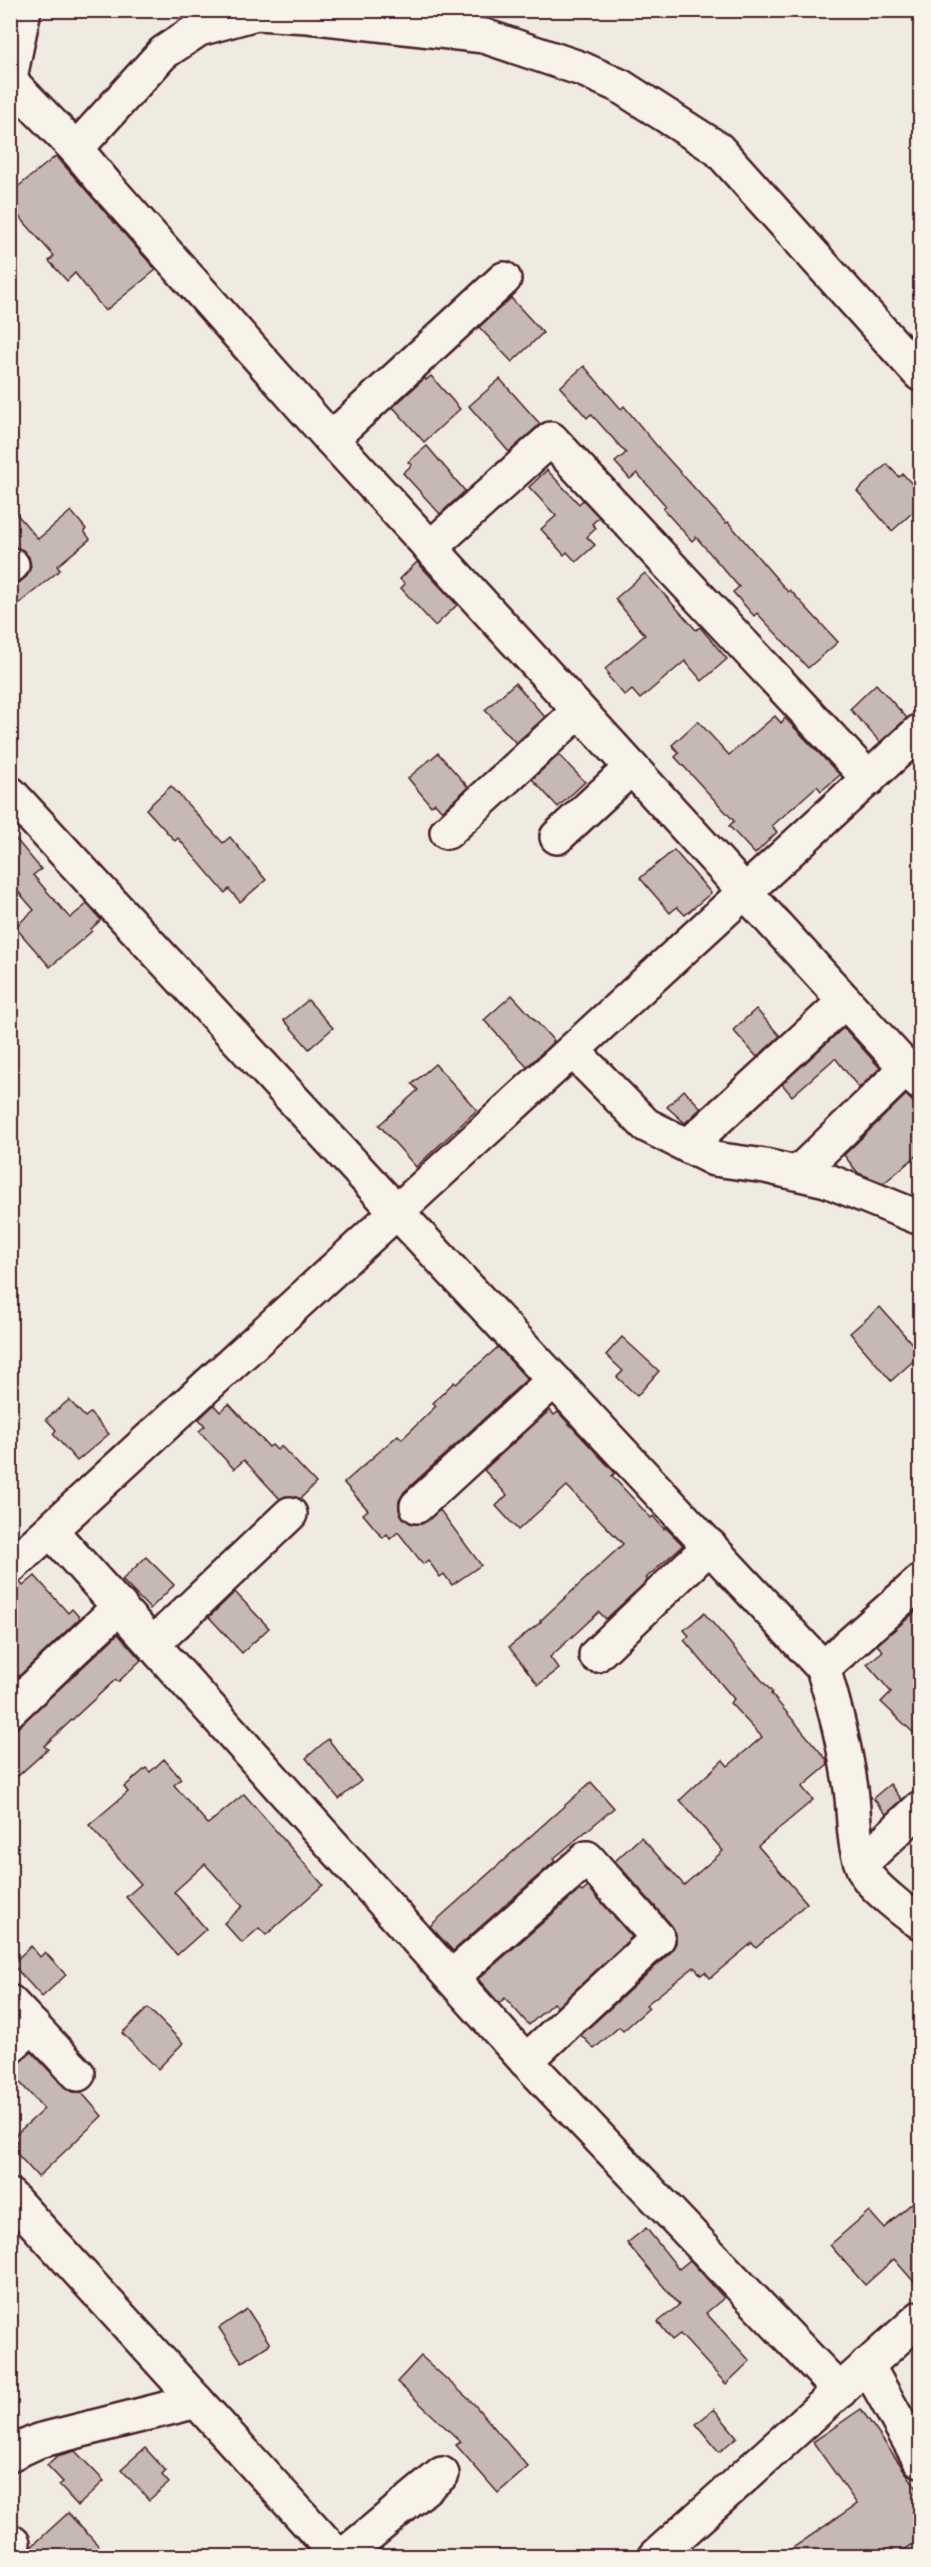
<svg xmlns="http://www.w3.org/2000/svg" width="931" height="2567" viewBox="0 0 931 2567" font-family="'Indie Flower',sans-serif">
<style>
.building{fill:#c6b8b3;stroke:#4a1f2b;stroke-width:1.5}
.lines{fill:none;stroke-linecap:round;stroke-linejoin:round}
.minor-casing{stroke:#4a1f2b;stroke-width:38}
.minor{stroke:#f7f3e8;stroke-width:33}
</style>
<rect width="100%" height="100%" fill="#f0ebe0"/>
<filter id="ink" filterUnits="userSpaceOnUse"><feTurbulence type="fractalNoise" baseFrequency=".0167" numOctaves="2"/><feDisplacementMap in="SourceGraphic" scale="12" xChannelSelector="R" yChannelSelector="G"/><feConvolveMatrix kernelMatrix="1 2 1 2 8 2 1 2 1" color-interpolation-filters="sRGB"/></filter>
<g filter="url(#ink)">
<g class="building">
<path d="M56,156L156,270L105,311L75,273L67,281L49,261L54,256L10,206V193Z"/>
<path d="M511,298L543,333L512,362L479,327Z"/>
<path d="M584,366L621,409L624,406L661,451L726,523L728,522L788,592L790,590L838,642L808,668L757,613L754,616L733,592L739,587L696,537L692,541L663,509L666,506L637,473L630,479L615,462L626,453L591,414L587,418L560,387Z"/>
<path d="M431,376L460,409L424,442L393,407L425,378L426,380Z"/>
<path d="M500,379L540,424L509,452L469,406Z"/>
<path d="M427,446L465,491L440,514L403,473L412,465L408,462Z"/>
<path d="M887,464L899,477L903,474L921,494V505L892,531L857,491Z"/>
<path d="M547,470L579,504L583,500L599,517L592,524L596,528L587,537L595,545L576,562L567,552L564,555L541,529L556,516L529,487Z"/>
<path d="M10,506L38,539L71,511L86,529L84,531L90,539L57,566L60,570L10,611V584L20,582L27,576L31,566L29,557L23,550L10,547Z"/>
<path d="M417,562L457,605L435,626L401,588L405,584L400,579Z"/>
<path d="M645,573L696,630L700,627L727,659L702,681L685,661L640,699L632,690L625,696L607,675L609,674L605,669L645,635L615,599Z"/>
<path d="M515,683L545,717L516,743L485,710Z"/>
<path d="M876,684L907,718L880,742L850,709Z"/>
<path d="M775,716L781,723L785,718L840,775L821,791L817,786L772,826L777,832L755,854L729,826L734,821L675,757L679,753L672,745L698,721L729,755Z"/>
<path d="M438,753L468,787L442,811L435,803L431,806L408,778Z"/>
<path d="M559,755L585,782L558,807L532,779Z"/>
<path d="M171,786L223,843L230,837L266,880L240,902L229,889L225,893L178,838L175,841L146,809Z"/>
<path d="M10,832L41,869L33,875L70,918L87,904L101,920L91,929L92,931L50,967L15,927L34,910L16,889L10,894Z"/>
<path d="M674,850L711,893L685,915L677,907L670,913L640,878Z"/>
<path d="M512,995L554,1041L527,1067L484,1020Z"/>
<path d="M308,1000L333,1028L309,1049L284,1020Z"/>
<path d="M756,1009L780,1036L757,1057L733,1030Z"/>
<path d="M842,1029H845L880,1068L859,1088L836,1059H834L792,1096L782,1084Z"/>
<path d="M435,1064L477,1110L416,1167L379,1125L418,1090L412,1084Z"/>
<path d="M684,1090L701,1108L685,1123L667,1107Z"/>
<path d="M906,1095L921,1110V1152L884,1183L858,1173L844,1155Z"/>
<path d="M880,1307L921,1354L891,1381L850,1333Z"/>
<path d="M622,1337L659,1371L637,1396L617,1377L623,1371L606,1355Z"/>
<path d="M498,1347L527,1379L404,1492L399,1501V1510L403,1518L412,1524H422L440,1510L481,1565L452,1585L444,1574L440,1577L428,1560L423,1564L398,1532L390,1539L387,1534L383,1538L363,1514L368,1510L344,1483L398,1435L402,1439L436,1406L433,1403L454,1382L456,1384Z"/>
<path d="M69,1400L85,1417L90,1413L109,1434L77,1461L53,1434L56,1430L46,1419Z"/>
<path d="M229,1404L269,1447L272,1445L277,1450L281,1446L316,1483L300,1499L286,1496L280,1499L244,1460L234,1469L199,1431L205,1426L199,1419L214,1405L220,1412Z"/>
<path d="M550,1410L554,1415L558,1412L615,1473L612,1476L651,1518L653,1516L664,1529L665,1527L683,1545L646,1578L648,1580L606,1619L599,1612L550,1657L559,1669L538,1685L509,1647L541,1622L540,1621L623,1544L567,1486L518,1530L496,1506L507,1495L484,1470Z"/>
<path d="M146,1557L174,1585L150,1609L122,1580Z"/>
<path d="M35,1576L68,1613L72,1609L80,1618L17,1678L10,1671V1585L20,1582L23,1586Z"/>
<path d="M235,1592L269,1628L242,1653L209,1617Z"/>
<path d="M921,1607V1740L881,1702L891,1692L867,1664L883,1651L877,1645Z"/>
<path d="M704,1613L772,1692L771,1694L827,1760L828,1765L802,1787L813,1800L758,1846L807,1903L756,1948L752,1943L710,1978L705,1972L701,1975L694,1967L646,2005L649,2008L623,2031L619,2027L594,2049L581,2035L671,1952L676,1943V1934L672,1926L615,1861L641,1837L684,1885L723,1851L680,1800L723,1760L728,1766L762,1737L730,1703L734,1699L684,1640L689,1636L684,1630Z"/>
<path d="M118,1634L141,1660L118,1682L115,1680L44,1746L48,1749L10,1783V1735Z"/>
<path d="M328,1739L361,1781L339,1799L306,1758Z"/>
<path d="M164,1759L181,1779L174,1785L208,1824L244,1794L323,1885L266,1935L259,1928L242,1943L224,1923L243,1906L205,1864L174,1892L206,1929L177,1955L126,1897L141,1884L89,1825L128,1792L124,1787L146,1768L150,1772Z"/>
<path d="M591,1782L614,1808L553,1859L555,1861L453,1951L430,1926Z"/>
<path d="M890,1784L902,1800L886,1814L873,1798Z"/>
<path d="M588,1887L632,1937L557,2007L553,2003L529,2025L505,1998L499,2003L478,1979L580,1890L582,1892Z"/>
<path d="M31,1946L40,1957L45,1952L66,1975L42,1997L12,1964Z"/>
<path d="M148,2008L183,2043L158,2069L122,2033Z"/>
<path d="M32,2052L64,2087L72,2092H81L102,2116L38,2177L11,2147L17,2142L13,2137L44,2109L14,2076L18,2073L13,2068Z"/>
<path d="M921,2195V2290L894,2259L865,2285L830,2245L869,2211L884,2228Z"/>
<path d="M646,2228L679,2269L690,2260L724,2298L706,2313L750,2361L726,2384L680,2334L672,2340L658,2322L679,2305L627,2243Z"/>
<path d="M247,2309L270,2344L242,2362L219,2328Z"/>
<path d="M421,2356L473,2403L528,2467L498,2493L456,2445L461,2442L397,2382Z"/>
<path d="M714,2409L737,2437L719,2452L696,2424Z"/>
<path d="M861,2409L921,2494V2539L895,2556H781L857,2504L813,2442Z"/>
<path d="M145,2448L166,2471L162,2475L169,2483L149,2500L121,2469Z"/>
<path d="M75,2451L104,2481L78,2506L59,2485L63,2482L47,2465L57,2456Z"/>
<path d="M68,2513L108,2556H25L30,2548Z"/>
</g>
<g class="lines">
<defs>
<g id="minor">
<path d="M10,78L24,10"/>
<path d="M10,81L76,149L106,185L331,439L920,1083"/>
<path d="M76,149L163,53L199,29L256,13L308,16L484,36L582,69L620,86L718,149L920,374"/>
<path d="M331,439L504,279"/>
<path d="M430,548L551,439L869,779"/>
<path d="M10,566L12,565"/>
<path d="M10,793L398,1213L823,1668C835,1707 845,1747 851,1789C855,1816 852,1849 866,1874C873,1887 907,1914 920,1922"/>
<path d="M447,832L579,711"/>
<path d="M557,837L631,768"/>
<path d="M573,1051L646,1125L714,1159L765,1166L826,1180L920,1218"/>
<path d="M688,1146L845,1001"/>
<path d="M798,1173L907,1068"/>
<path d="M417,1506L554,1380"/>
<path d="M51,1531L526,2061L840,2391"/>
<path d="M10,1567L920,731"/>
<path d="M153,1644L290,1514"/>
<path d="M596,1655L710,1546"/>
<path d="M823,1668L920,1582"/>
<path d="M10,1710L120,1606"/>
<path d="M862,1863L920,1808"/>
<path d="M452,1977L587,1858L658,1938L526,2061"/>
<path d="M10,2002L78,2074"/>
<path d="M10,2046L33,2026"/>
<path d="M10,2196L338,2556"/>
<path d="M867,2365L920,2460"/>
<path d="M10,2454L38,2441L197,2401"/>
<path d="M10,2541L13,2543"/>
<path d="M343,2556L442,2474"/>
<path d="M656,2556L920,2318"/>
</g>
</defs>
<use href="#minor" class="minor-casing"/>
<use href="#minor" class="minor"/>
</g>
</g>
<rect width="931" height="2567" fill="none" stroke="#f7f3e8" stroke-width="36"/>
<rect x="18" y="18" width="895" height="2531" fill="none" stroke="#4a1f2b" stroke-width="2" filter="url(#ink)"/>
</svg>
